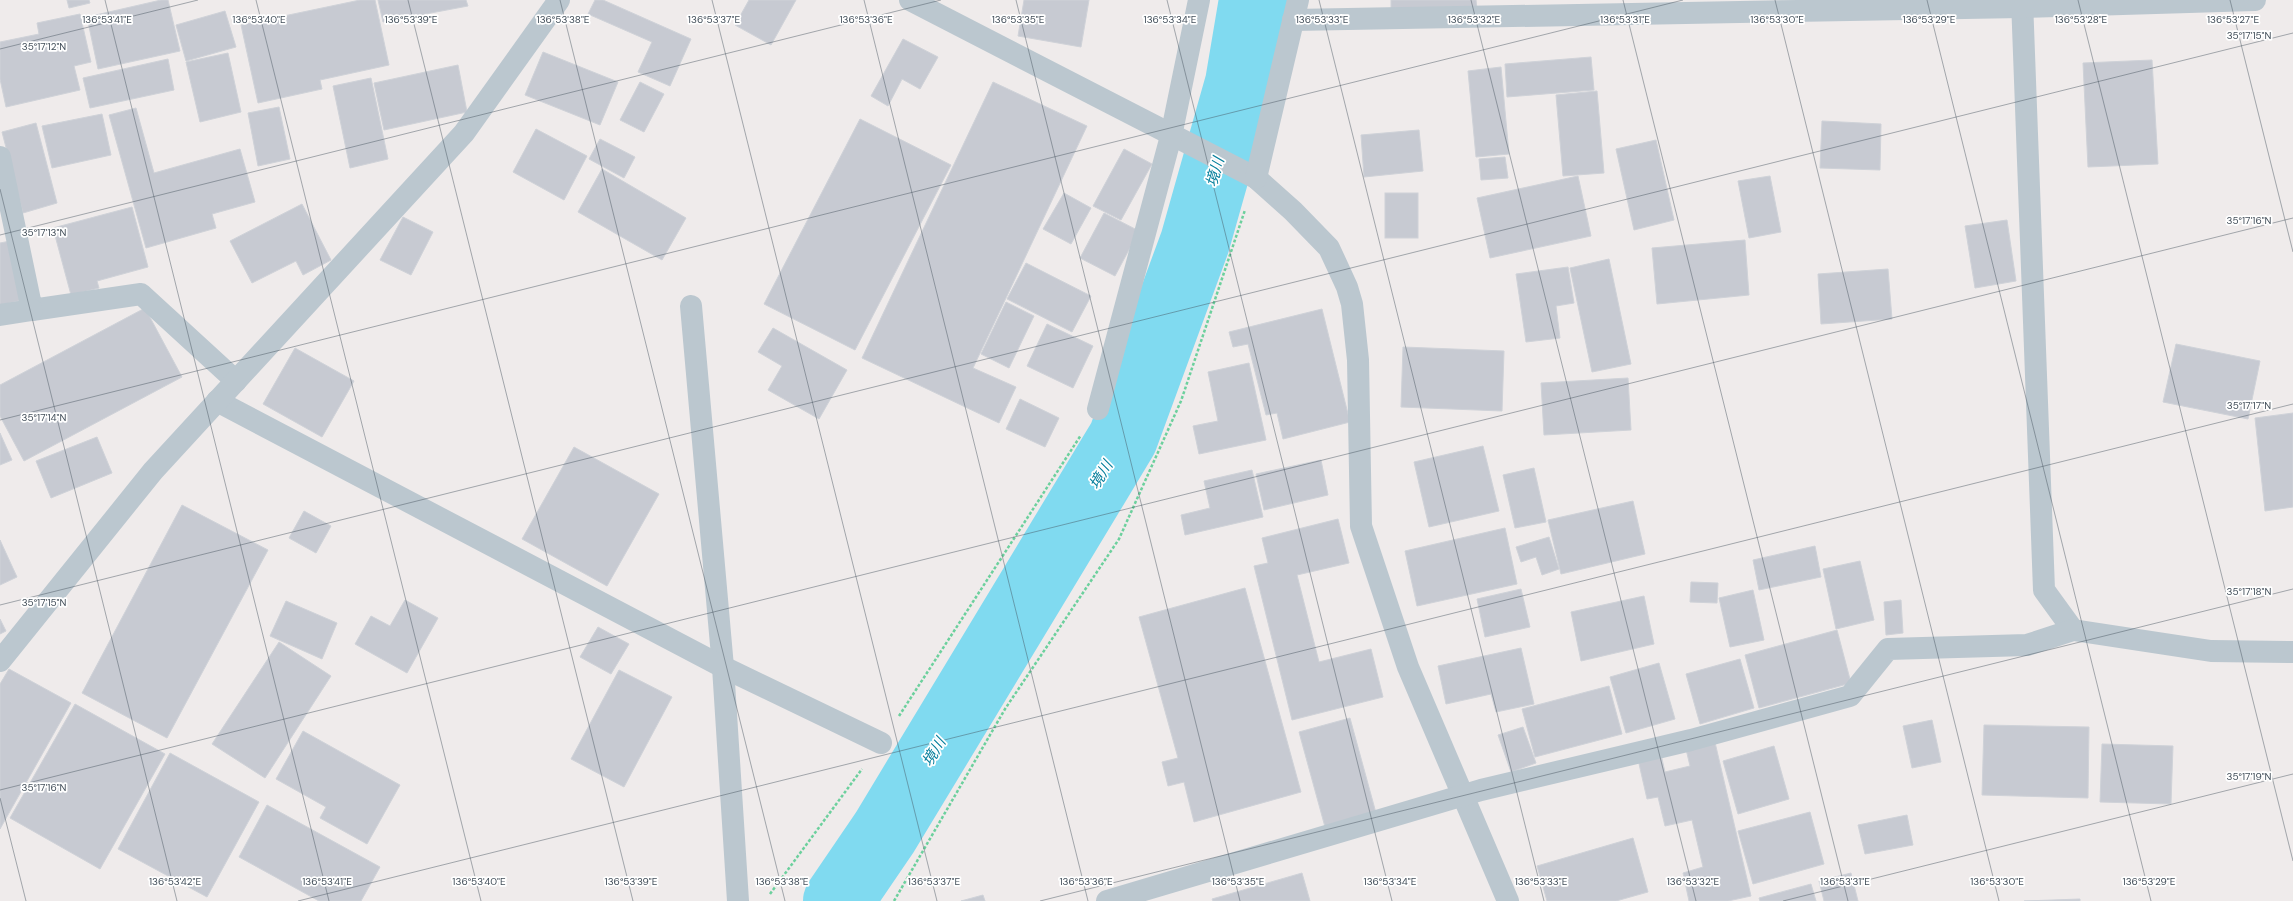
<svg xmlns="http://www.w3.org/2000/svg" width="2293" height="901" viewBox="0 0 2293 901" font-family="'DM Sans','Noto Sans JP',sans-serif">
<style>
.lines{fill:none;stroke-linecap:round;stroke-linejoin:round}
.river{stroke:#80daf0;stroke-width:70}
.building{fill:#c7cad2;stroke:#cfd2d8}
.path{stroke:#6cd09d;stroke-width:2.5;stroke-dasharray:3 2;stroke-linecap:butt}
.street{stroke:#bbc7cf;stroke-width:22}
.ticks{fill:none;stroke:#434f5a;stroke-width:1;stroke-opacity:0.45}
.labels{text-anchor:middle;stroke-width:3.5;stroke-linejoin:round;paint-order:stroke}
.water-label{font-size:15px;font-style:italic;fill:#057f9c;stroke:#fff}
.ticks-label{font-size:10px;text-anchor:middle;fill:#434f5a;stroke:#fff;stroke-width:3.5;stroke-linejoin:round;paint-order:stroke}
</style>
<rect width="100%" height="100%" fill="#efebeb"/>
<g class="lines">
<path class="river" d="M838,901L885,832L1123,438L1195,242L1240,83L1254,0"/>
</g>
<g class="building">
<path d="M67,0H89L90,3L69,8Z"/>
<path d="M161,0H168L180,51L98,69L87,17Z"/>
<path d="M360,0H375L389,65L320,80L322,89L258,103L241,25Z"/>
<path d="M378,0H466L468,6L383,22Z"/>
<path d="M595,0H603L691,39L670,86L638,72L652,42L588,14Z"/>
<path d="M749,0H796L771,45L735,25Z"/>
<path d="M1024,0H1089L1081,47L1018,36Z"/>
<path d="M1391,0H1476L1477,9L1391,12Z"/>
<path d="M225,11L236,47L186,61L176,25Z"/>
<path d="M80,14L91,62L74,66L80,90L6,107L0,79V42L39,34L37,23Z"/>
<path d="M903,39L938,57L920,89L902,79L888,106L871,96Z"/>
<path d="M543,52L618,82L600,125L525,95Z"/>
<path d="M228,53L241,112L200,122L186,62Z"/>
<path d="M1591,57L1594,90L1507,97L1505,64Z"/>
<path d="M168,59L174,90L90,108L83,78Z"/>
<path d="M2152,60L2158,164L2088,167L2083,63Z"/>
<path d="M458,65L467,112L384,130L374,83Z"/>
<path d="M1501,67L1509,154L1476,157L1468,71Z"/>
<path d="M371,78L388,159L350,168L333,86Z"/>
<path d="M640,82L664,94L644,132L620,120Z"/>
<path d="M993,82L1087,126L973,368L1016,387L999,423L862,358Z"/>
<path d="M1597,91L1604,173L1563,176L1556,95Z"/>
<path d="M279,107L290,159L258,166L248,113Z"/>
<path d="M136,108L154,173L240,149L255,202L212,214L216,228L146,248L109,115Z"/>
<path d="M102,114L111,155L52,168L42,126Z"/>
<path d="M860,119L951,165L855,350L764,304Z"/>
<path d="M1822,121L1881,124L1880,170L1820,168Z"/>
<path d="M36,123L57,203L23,213L2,132Z"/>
<path d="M536,129L587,156L564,200L513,172Z"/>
<path d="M1419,130L1423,171L1364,177L1361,135Z"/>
<path d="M600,139L635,157L624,178L589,159Z"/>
<path d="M1656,140L1674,220L1634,230L1616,149Z"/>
<path d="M1124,149L1152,164L1121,220L1093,206Z"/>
<path d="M1505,157L1508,178L1481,180L1479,159Z"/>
<path d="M602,169L686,218L662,260L578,212Z"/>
<path d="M1578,176L1591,236L1490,258L1477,198Z"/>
<path d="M1770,176L1781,232L1749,238L1738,181Z"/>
<path d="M1064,193L1091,208L1071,244L1043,229Z"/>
<rect x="1385" y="193" width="33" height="45"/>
<path d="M302,204L331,260L303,275L296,261L252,283L230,241Z"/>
<path d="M132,207L148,267L97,281L99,288L71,295L53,228Z"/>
<path d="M1104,213L1139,231L1115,276L1080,258Z"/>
<path d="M403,217L433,232L411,275L380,260Z"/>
<path d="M2007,220L2016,281L1975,288L1965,226Z"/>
<path d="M1745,240L1749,295L1657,304L1652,248Z"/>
<path d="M10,241L23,300L0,305V243Z"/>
<path d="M1609,259L1631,364L1592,372L1570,268Z"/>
<path d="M1026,263L1091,296L1072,332L1007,299Z"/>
<path d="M1568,267L1574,303L1556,306L1560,338L1526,342L1516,274Z"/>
<path d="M1888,269L1892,319L1821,324L1818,274Z"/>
<path d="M1006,302L1034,316L1009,368L981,354Z"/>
<path d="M145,308L182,377L24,461L0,416V385Z"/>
<path d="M1322,309L1350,422L1283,439L1277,413L1266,415L1248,344L1233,347L1229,332Z"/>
<path d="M1047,324L1093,346L1073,388L1027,366Z"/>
<path d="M773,328L847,370L819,419L768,390L782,366L758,352Z"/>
<path d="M2176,344L2260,361L2248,419L2163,402Z"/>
<path d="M1403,347L1504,351L1502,411L1401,407Z"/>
<path d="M295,348L354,381L322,437L263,404Z"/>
<path d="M1249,363L1266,440L1199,454L1193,426L1218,421L1208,372Z"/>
<path d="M1628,378L1631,430L1544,435L1541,383Z"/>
<path d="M1020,399L1059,418L1045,447L1006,429Z"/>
<path d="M2293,413V507L2265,511L2255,418Z"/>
<path d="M0,433L12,460L0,465Z"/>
<path d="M97,437L112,473L51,498L36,461Z"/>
<path d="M1483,446L1499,511L1429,527L1414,462Z"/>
<path d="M574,447L659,494L607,586L522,539Z"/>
<path d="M1321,460L1328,495L1264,510L1256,474Z"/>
<path d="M1534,468L1546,522L1515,528L1503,475Z"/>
<path d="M1252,470L1263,517L1185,535L1181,515L1210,508L1204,481Z"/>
<path d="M1633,501L1645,554L1561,574L1548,520Z"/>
<path d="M182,505L268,550L167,738L82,693Z"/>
<path d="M304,511L331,526L316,553L289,538Z"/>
<path d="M1338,519L1349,563L1297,575L1319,662L1371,649L1383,697L1292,720L1254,566L1268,563L1262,538Z"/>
<path d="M1505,528L1517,584L1417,606L1405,551Z"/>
<path d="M1549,537L1559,569L1542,575L1536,557L1521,562L1516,547Z"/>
<path d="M0,540L17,577L0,585Z"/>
<path d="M1815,546L1821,577L1759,590L1753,560Z"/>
<path d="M1860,561L1874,620L1836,629L1823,569Z"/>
<path d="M1691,582L1718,583L1717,603L1690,602Z"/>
<path d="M1245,588L1301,792L1194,822L1184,782L1168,786L1162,762L1178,758L1139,617Z"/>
<path d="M1521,589L1530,627L1485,637L1477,599Z"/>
<path d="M1753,590L1764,640L1730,647L1719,598Z"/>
<path d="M1644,596L1654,644L1581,661L1571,612Z"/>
<path d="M405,600L438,618L407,673L355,644L371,616L390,626Z"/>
<path d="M1901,600L1903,633L1886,635L1884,602Z"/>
<path d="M286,601L337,623L322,659L270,636Z"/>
<path d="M0,619L6,631L0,634Z"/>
<path d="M598,627L629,644L611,674L580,657Z"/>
<path d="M1837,630L1851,683L1759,708L1745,655Z"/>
<path d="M279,642L331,676L265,778L212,744Z"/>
<path d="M1521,648L1534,704L1496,712L1491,694L1446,704L1438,666Z"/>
<path d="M1740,659L1754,708L1700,724L1686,674Z"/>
<path d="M1659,663L1675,719L1626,733L1610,677Z"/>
<path d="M9,669L71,703L0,829V684Z"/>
<path d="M619,670L672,697L624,787L571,759Z"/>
<path d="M1609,686L1622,734L1535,757L1522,709Z"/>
<path d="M75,704L165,754L100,869L10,818Z"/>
<path d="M1350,718L1376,813L1325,827L1299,732Z"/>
<path d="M1932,720L1941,762L1912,768L1903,726Z"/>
<path d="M1984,725L2089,727L2088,798L1982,795Z"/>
<path d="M1523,727L1536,763L1511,772L1498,735Z"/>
<path d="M303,731L400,785L367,844L320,818L326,807L276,779Z"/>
<path d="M1714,738L1751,896L1728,901H1689L1683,873L1703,867L1692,820L1665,826L1658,797L1647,799L1637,755L1660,750L1665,772L1690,766L1685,745Z"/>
<path d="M2102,744L2173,746L2171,804L2100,802Z"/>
<path d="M1774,746L1789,799L1738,814L1723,761Z"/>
<path d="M170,753L259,802L207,897L118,849Z"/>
<path d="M267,805L380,867L361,901H319L239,857Z"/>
<path d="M1810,812L1824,864L1753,884L1738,831Z"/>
<path d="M1907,815L1913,845L1865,854L1858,825Z"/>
<path d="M1633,838L1648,892L1616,901H1547L1537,866Z"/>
<path d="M1302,873L1310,901H1213L1212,899Z"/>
<path d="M1851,873L1858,901H1824L1819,881Z"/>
<path d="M1811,884L1816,901H1760L1759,898Z"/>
<path d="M983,895L985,901H961Z"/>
<path d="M2080,899V901H2024Z"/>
</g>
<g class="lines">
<g class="path">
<path d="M899,716L1081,435"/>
<path d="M770,894L862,769"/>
<path d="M894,901L1005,709L1119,539L1181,401L1245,210"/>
</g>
<g class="street">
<path d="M910,0L1256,178L1293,211L1329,248L1347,287L1352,304L1358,360L1361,526L1408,667L1508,901"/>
<path d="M2022,0L2044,590L2073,630"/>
<path d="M1293,20L2022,7L2255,0"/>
<path d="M0,157L32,310L141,294L236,381"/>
<path d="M1256,178L1298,0"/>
<path d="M691,306L723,667L738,901"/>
<path d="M0,315L32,310"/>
<path d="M217,401L723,667L881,743"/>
<path d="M1098,409L1171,136L1199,0"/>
<path d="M0,661L153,471L464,133L559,0"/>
<path d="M1107,901L1481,790L1691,740L1850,696L1888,649L2027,645L2073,630L2211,651L2293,652"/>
</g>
</g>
<path class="ticks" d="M105,0L329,901M256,0L481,901M408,0L633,901M560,0L785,901M712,0L937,901M864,0L1088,901M1016,0L1240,901M1167,0L1392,901M1319,0L1544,901M1471,0L1696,901M1623,0L1848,901M1775,0L1999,901M1927,0L2151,901M2078,0L2293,861M2230,0L2293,252M0,49L198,0M0,189L177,901M0,235L941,0M0,420L1683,0M0,605L2293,33M0,790L2293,218M0,798L26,901M298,901L2293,404M1040,901L2293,589M1783,901L2293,774"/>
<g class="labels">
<g class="water-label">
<text transform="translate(1215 172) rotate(-74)" y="5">境川</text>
<text transform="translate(1101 475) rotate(-59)" y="5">境川</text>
<text transform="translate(934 752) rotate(-59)" y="5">境川</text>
</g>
</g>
<g class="ticks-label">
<text x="2081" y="23">136°53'28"E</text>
<text x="2233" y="23">136°53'27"E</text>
<text x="107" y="23">136°53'41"E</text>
<text x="259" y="23">136°53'40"E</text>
<text x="411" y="23">136°53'39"E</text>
<text x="563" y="23">136°53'38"E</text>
<text x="714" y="23">136°53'37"E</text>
<text x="866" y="23">136°53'36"E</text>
<text x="1018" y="23">136°53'35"E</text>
<text x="1170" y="23">136°53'34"E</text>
<text x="1322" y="23">136°53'33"E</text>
<text x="1474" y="23">136°53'32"E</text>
<text x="1625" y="23">136°53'31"E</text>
<text x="1777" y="23">136°53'30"E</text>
<text x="1929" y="23">136°53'29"E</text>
<text x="2249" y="39">35°17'15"N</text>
<text x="44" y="50">35°17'12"N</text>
<text x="2249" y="224">35°17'16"N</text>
<text x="44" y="236">35°17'13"N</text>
<text x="2249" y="409">35°17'17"N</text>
<text x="44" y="421">35°17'14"N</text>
<text x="2249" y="595">35°17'18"N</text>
<text x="44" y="606">35°17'15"N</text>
<text x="2249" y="780">35°17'19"N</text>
<text x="44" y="791">35°17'16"N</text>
<text x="175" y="885">136°53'42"E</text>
<text x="327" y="885">136°53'41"E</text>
<text x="479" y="885">136°53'40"E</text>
<text x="631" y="885">136°53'39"E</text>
<text x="782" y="885">136°53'38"E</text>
<text x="934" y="885">136°53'37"E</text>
<text x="1086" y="885">136°53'36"E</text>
<text x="1238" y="885">136°53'35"E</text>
<text x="1390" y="885">136°53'34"E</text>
<text x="1541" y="885">136°53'33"E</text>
<text x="1693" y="885">136°53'32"E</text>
<text x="1845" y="885">136°53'31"E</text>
<text x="1997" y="885">136°53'30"E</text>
<text x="2149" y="885">136°53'29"E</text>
</g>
</svg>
